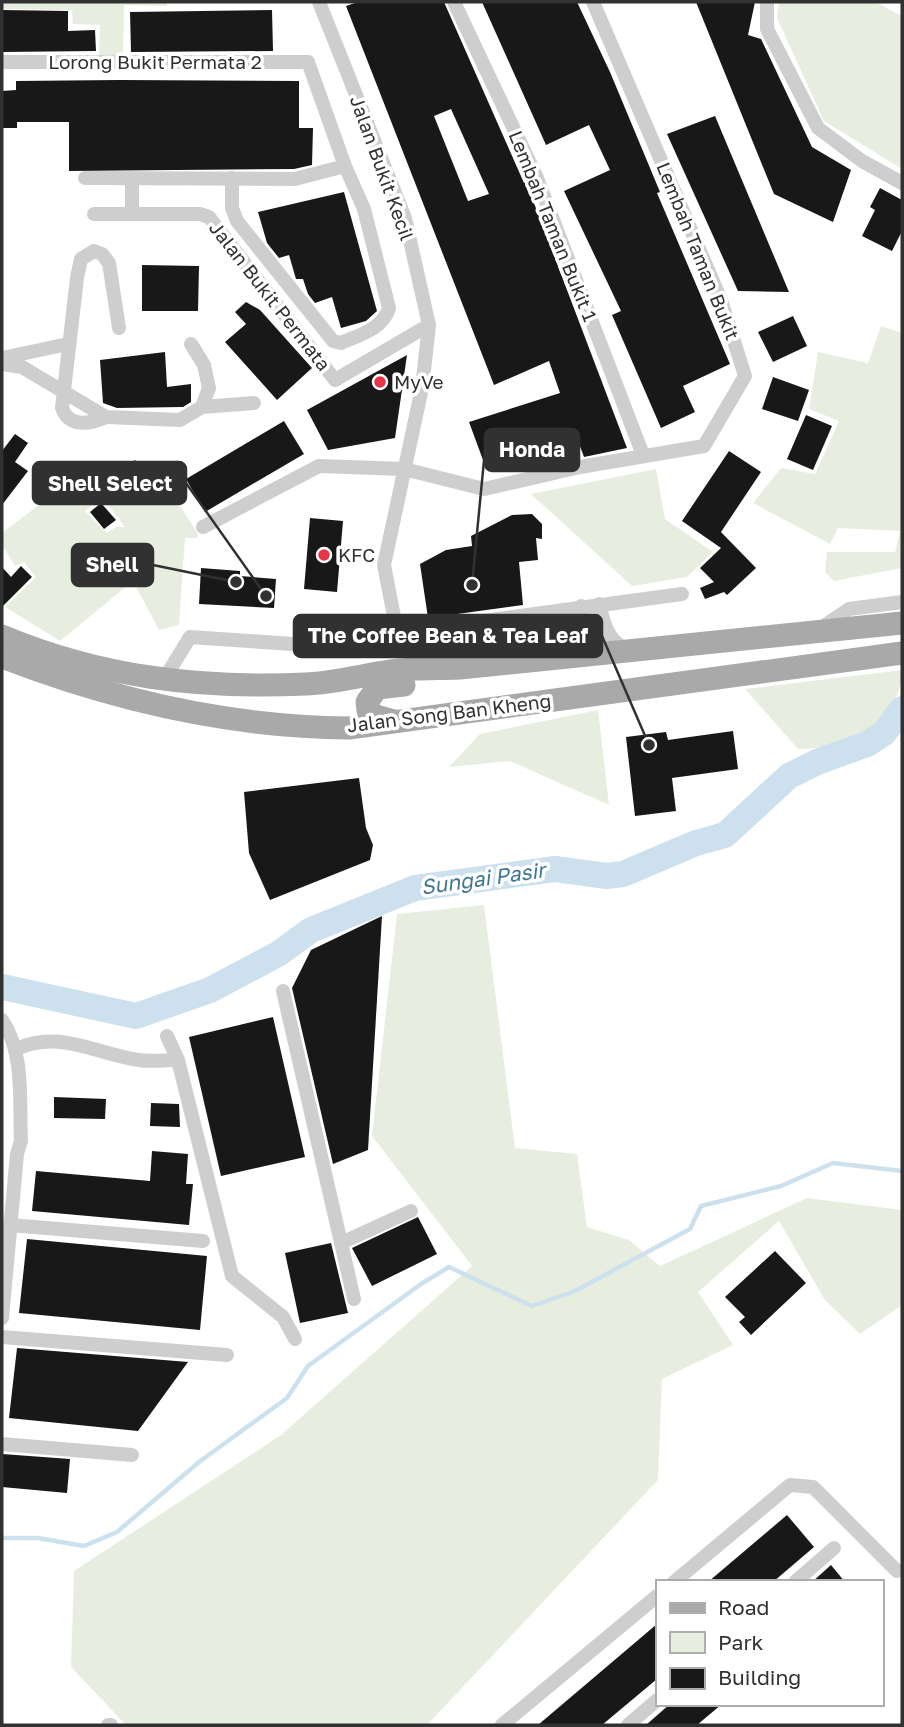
<svg xmlns="http://www.w3.org/2000/svg" width="904" height="1727" viewBox="0 0 904 1727" font-family="'Golos Text',sans-serif">
<style>
.green{fill:#e8eedf;fill-rule:evenodd}
.lines{fill:none;stroke-linecap:round;stroke-linejoin:round}
.stream{stroke:#cce1ed;stroke-width:4.5}
.river{stroke:#cce1ed;stroke-width:26}
.building{fill:#181818;fill-rule:evenodd}
.minor{stroke:#cecece;stroke-width:14}
.primary{stroke:#a9a9a9;stroke-width:23}
.poi-dot{fill:#e63549;stroke:#fff;stroke-width:2.5}
.labels{text-anchor:middle;stroke-width:7;stroke-linejoin:round;paint-order:stroke}
.street-label{font-size:19px;fill:#313131;stroke:#fff}
.poi-label{font-size:19px;fill:#313131;stroke:#fff;text-anchor:start}
.water-label{font-size:21px;font-style:italic;fill:#3e7694;stroke:#fff}
.leader{fill:none;stroke:#313131;stroke-width:2.5}
.callout-dot{fill:#313131;stroke:#fff;stroke-width:2.5}
.callout{fill:#313131;stroke:#313131;stroke-width:2.5}
.callout-label{font-size:21px;text-anchor:middle;font-weight:bold;fill:#fff}
</style>
<rect width="100%" height="100%" fill="#fff"/>
<g class="green">
<path d="M2,2H167V6L124,5L123,58H99L100,25L73,24L72,10L2,9Z"/>
<path d="M779,2H875L902,16V169L824,121L777,18Z"/>
<path d="M881,326L902,333V568L834,581L825,572L827,552H895L900,531L838,528L830,544L753,503L781,468L815,474L839,421L809,409L818,352L868,363Z"/>
<path d="M656,469L665,519L713,552L687,577L632,586L531,494Z"/>
<path d="M82,481C118,496 132,506 169,488L198,534L197,538H185L179,625L159,630L133,581L60,641L5,607L36,577L24,562L15,566L2,545V533L40,504ZM102,497L125,527H116L107,533L85,511Z"/>
<path d="M902,670C902,722 843,750 798,749L745,689Z"/>
<path d="M598,710L609,805L510,761L449,767L480,734Z"/>
<path d="M484,905L515,1148L577,1154L587,1227L629,1240L660,1266L807,1198L902,1210V1305L860,1334L825,1300L779,1221L698,1292L733,1345L662,1379L658,1480L427,1725H126L71,1667L74,1571L281,1435L472,1266L372,1136L397,914Z"/>
</g>
<g class="lines">
<path class="stream" d="M2,1538H38L84,1546L117,1532L199,1462L287,1398L308,1366L421,1284L449,1267L532,1306L575,1291L690,1229L701,1206L781,1186L833,1163L902,1171"/>
<path class="river" d="M2,987L136,1016L210,990L278,954L311,930L415,888L555,869L607,876L623,874L696,843L725,835L789,776L817,762L867,744L884,733L902,709"/>
</g>
<g class="building">
<path d="M358,2H444L524,183L526,182L627,448L584,457L574,430L483,460L469,422L560,393L549,361L494,385L346,6ZM451,109L489,194L468,201L434,116Z"/>
<path d="M482,2H577L610,72L660,192L657,193L730,364L683,386L695,412L661,428L612,315L621,311L564,191L610,170L589,125L546,145Z"/>
<path d="M696,2H755L748,35L761,39L812,147L851,170L833,222L774,194Z"/>
<path d="M2,10L68,11V31L95,30L96,51L2,52Z"/>
<path d="M272,10L273,51L131,52L130,12Z"/>
<path d="M120,80L299,81V128H313L312,165L294,169L69,171V122H17V128H2V91L16,90V81Z"/>
<path d="M715,116L789,292L738,291L667,134Z"/>
<path d="M880,188L902,200V231L892,251L862,236L875,210L870,207Z"/>
<path d="M344,192L377,311L366,321L341,328L332,297L315,303L308,294L303,279H296L289,255L279,258L267,243L258,212Z"/>
<path d="M142,265L199,266L198,311H142Z"/>
<path d="M246,302L260,310L312,368L277,400L225,342L246,324L235,312Z"/>
<path d="M793,316L807,346L773,362L758,332Z"/>
<path d="M165,352L167,387L191,384V402L183,407L117,408L103,403L100,360Z"/>
<path d="M407,355L395,438L328,450L307,410Z"/>
<path d="M773,377L809,390L798,421L762,409Z"/>
<path d="M806,415L832,426L813,470L787,459Z"/>
<path d="M284,421L304,454L205,512L186,479Z"/>
<path d="M15,434L28,443L15,462L28,471L2,505V451Z"/>
<path d="M729,451L761,472L721,532L756,568L727,595L724,592L705,599L700,588L714,582L700,568L721,548L682,521Z"/>
<path d="M135,460L152,481L140,490L123,469Z"/>
<path d="M101,503L116,520L104,529L90,512Z"/>
<path d="M532,514L542,524V539L536,538L538,560L519,562L523,605L428,618L420,564L446,550L472,546L471,536L512,515Z"/>
<path d="M310,518L343,521L337,592L304,589Z"/>
<path d="M21,566L32,577L2,607V567L11,577Z"/>
<path d="M201,568L240,571V576L276,579L274,608L199,604Z"/>
<path d="M733,731L738,769L672,778L676,811L635,816L626,737L666,732L668,740Z"/>
<path d="M359,778L366,828L373,845L370,860L270,900L249,853L244,792Z"/>
<path d="M382,916L368,1150L333,1164L292,988L311,950Z"/>
<path d="M273,1017L305,1157L221,1176L189,1037Z"/>
<path d="M54,1097L106,1099L105,1119L54,1118Z"/>
<path d="M151,1103L179,1104L180,1127L150,1126Z"/>
<path d="M152,1151L188,1154L186,1184H193L189,1225L32,1211L36,1171L150,1181Z"/>
<path d="M418,1217L437,1254L372,1286L352,1248Z"/>
<path d="M27,1239L207,1256L200,1330L19,1313Z"/>
<path d="M331,1243L348,1313L300,1323L285,1253Z"/>
<path d="M775,1251L806,1283L751,1335L739,1322L745,1317L725,1297Z"/>
<path d="M17,1348L188,1362L138,1431L9,1418Z"/>
<path d="M2,1454L70,1459L67,1493L2,1487Z"/>
<path d="M787,1515L814,1547L773,1582H708Z"/>
<path d="M831,1565L845,1582H812Z"/>
<path d="M657,1624V1679L602,1725H538Z"/>
<path d="M670,1704H722L697,1725H646Z"/>
</g>
<g class="lines">
<g class="minor">
<path d="M319,2L405,218L429,325L422,388L384,565L399,642L417,658L433,661"/>
<path d="M454,2L537,178L643,455"/>
<path d="M767,2V29L818,128L862,161L902,183"/>
<path d="M2,62H308L345,166L364,209L389,308C383,329 359,335 341,343L333,341L237,221L232,208V178"/>
<path d="M85,178L295,179L345,166"/>
<path d="M132,178V214"/>
<path d="M94,214H200L209,217L335,380L429,325"/>
<path d="M2,358L68,344"/>
<path d="M2,364L22,367L106,417L180,420L202,407L209,388L204,365L191,344"/>
<path d="M202,407L254,403"/>
<path d="M106,417C90,424 69,428 62,408L77,278L81,259L94,251L102,254L109,263L119,328"/>
<path d="M203,527L319,466L404,469L484,489L580,467L704,446L745,376L721,300L593,2"/>
<path d="M599,604C604,624 608,642 628,650"/>
<path d="M821,628L849,609L902,602"/>
<path d="M570,656L580,638L581,606"/>
<path d="M163,681L190,637L307,645L682,594"/>
<path d="M283,991L354,1299"/>
<path d="M2,1020C25,1053 19,1102 21,1141L17,1154L2,1318"/>
<path d="M167,1036L178,1060L232,1276L283,1317L295,1339"/>
<path d="M16,1049C60,1029 95,1054 139,1060C151,1062 165,1060 178,1060"/>
<path d="M10,1225L203,1241"/>
<path d="M341,1243L411,1211"/>
<path d="M2,1337L227,1355"/>
<path d="M2,1444L132,1455"/>
<path d="M674,1582L790,1485L813,1487L897,1571"/>
<path d="M795,1582L834,1548"/>
<path d="M108,1725H111"/>
<path d="M502,1725L657,1596"/>
<path d="M628,1725L657,1700"/>
</g>
<g class="primary">
<path d="M2,636C100,677 200,689 306,684C334,683 363,675 391,671C414,668 438,669 460,668L902,623"/>
<path d="M2,657C113,700 229,727 349,728L902,653"/>
<path d="M394,721L376,716L368,710L367,702L377,688L404,685"/>
</g>
</g>
<g class="poi-dot">
<circle cx="380" cy="382" r="7"/>
<circle cx="324" cy="555" r="7"/>
</g>
<g class="labels">
<g class="street-label">
<text x="155" y="69">Lorong Bukit Permata 2</text>
<text transform="translate(382 168) rotate(70)" y="7">Jalan Bukit Kecil</text>
<text transform="translate(553 226) rotate(68)" y="7">Lembah Taman Bukit 1</text>
<text transform="translate(698 251) rotate(68)" y="7">Lembah Taman Bukit</text>
<text transform="translate(270 296) rotate(52)" y="7">Jalan Bukit Permata</text>
<text transform="translate(449 713) rotate(-7)" y="7">Jalan Song Ban Kheng</text>
</g>
<g class="poi-label">
<text x="394" y="389">MyVe</text>
<text x="338" y="562">KFC</text>
</g>
<g class="water-label">
<text transform="translate(483 879) rotate(-8)" y="7">Sungai Pasir</text>
</g>
</g>
<path class="leader" d="M472 585L485 450M266 596L186 483M236 582L153 565M649 745L602 636"/>
<g class="callout-dot">
<circle cx="472" cy="585" r="7"/>
<circle cx="266" cy="596" r="7"/>
<circle cx="236" cy="582" r="7"/>
<circle cx="649" cy="745" r="7"/>
</g>
<g class="callout">
<rect x="485" y="429" width="94" height="42" rx="7"/>
<rect x="33" y="462" width="153" height="42" rx="7"/>
<rect x="72" y="544" width="81" height="42" rx="7"/>
<rect x="294" y="615" width="308" height="42" rx="7"/>
</g>
<g class="callout-label">
<text x="532" y="457">Honda</text>
<text x="110" y="491">Shell Select</text>
<text x="112" y="572">Shell</text>
<text x="448" y="643">The Coffee Bean &amp; Tea Leaf</text>
</g>
<rect width="904" height="1727" fill="none" stroke="#313131" stroke-width="7"/>
<rect x="656" y="1580" width="228" height="126" fill="#ffffff" stroke="#adadad" stroke-width="2"/>
<rect x="670" y="1603" width="35" height="10" fill="#a9a9a9" stroke="#adadad" stroke-width="2"/>
<text x="718" y="1615" font-size="21" fill="#313131">Road</text>
<rect x="670" y="1632" width="35" height="21" fill="#e8eedf" stroke="#adadad" stroke-width="2"/>
<text x="718" y="1650" font-size="21" fill="#313131">Park</text>
<rect x="670" y="1668" width="35" height="21" fill="#181818" stroke="#adadad" stroke-width="2"/>
<text x="718" y="1685" font-size="21" fill="#313131">Building</text>
</svg>
